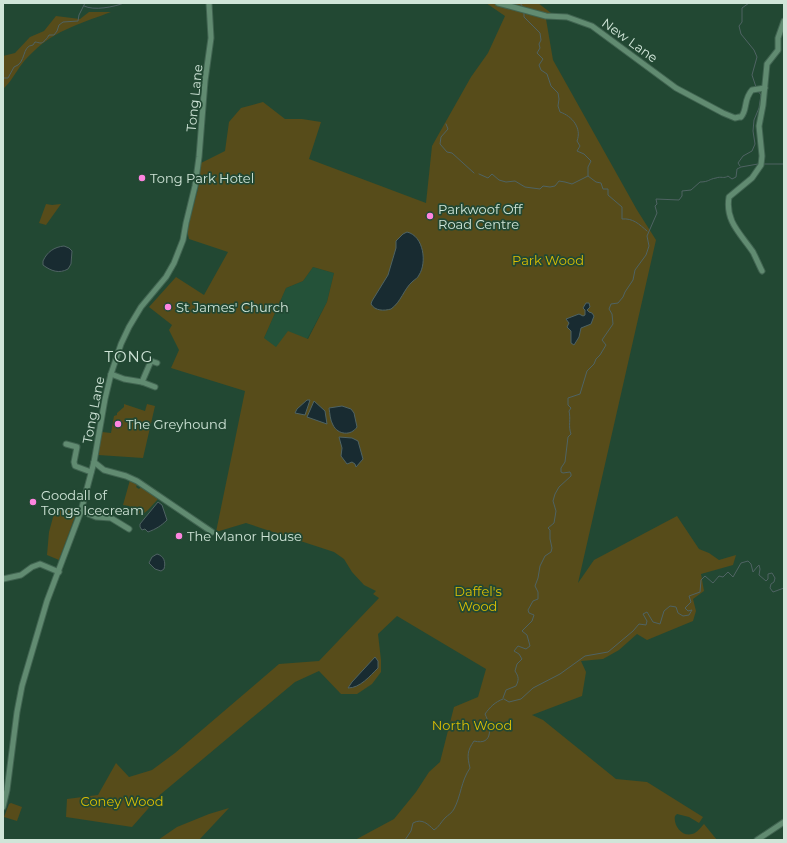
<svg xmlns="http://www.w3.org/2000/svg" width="787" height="843" viewBox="0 0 787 843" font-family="Montserrat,sans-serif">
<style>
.built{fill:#245239}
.green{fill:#574c1a;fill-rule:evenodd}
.water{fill:#182b31;stroke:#4f6363}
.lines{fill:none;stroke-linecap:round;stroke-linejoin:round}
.stream{stroke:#4f6363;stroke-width:1}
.minor-casing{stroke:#416451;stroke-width:7}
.minor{stroke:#618b71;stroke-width:5}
.poi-dot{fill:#fe85e0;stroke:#224833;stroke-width:1.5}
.labels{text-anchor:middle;stroke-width:3.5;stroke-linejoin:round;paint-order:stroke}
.street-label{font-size:13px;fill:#d0e5d8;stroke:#224833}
.poi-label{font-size:13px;fill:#d0e5d8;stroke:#224833;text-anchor:start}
.park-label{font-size:13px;fill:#dcbe03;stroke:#224833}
.quarter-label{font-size:15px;letter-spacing:1px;fill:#d0e5d8;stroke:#224833}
</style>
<rect width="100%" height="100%" fill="#224833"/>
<path class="built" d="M313,267L334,273L327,302L307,339L266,397L264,338L286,288L303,281Z"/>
<g class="green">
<path d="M486,3H538L551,13L546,19L553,60L637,210L656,240L578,583L594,560L677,516L699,549L709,553L719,560L736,555L733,565L701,574L704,591L693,599L696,611L693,621L647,640L637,634L619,650L603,659L581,661L586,672L582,696L532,715L543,720L616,779L647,782L703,817L699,823L689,817L677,814L675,816C673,825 682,837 692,834C697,833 701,827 704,824L717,840H355L394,819L416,792L429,772L440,762L454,707L478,697L486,669L397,616L378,634L381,660V672L372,684L357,694H341L319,671L295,682L161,794L132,827L66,817L67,799L98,795L116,763L129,777L152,770L175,753L279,664L319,661L379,598L373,594L376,591L364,585L352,572L344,559L334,552L246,523L216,532L245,391L171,368L179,350L169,330L172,325L149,307L176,277L204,295L228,252L189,239L187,230L198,189L201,163L225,151L229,122L241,108L263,102L285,119H302L321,122L309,159L426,203L432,146L471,77L488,53L505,16ZM313,267L334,273L327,302L308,339L288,331L276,347L264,338L286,288L303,281Z"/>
<path d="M89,12H111C85,22 55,30 34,51C30,55 25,59 22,64C15,73 11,82 3,89V56L15,53L30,37L44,31L56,16L80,19Z"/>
<path d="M46,204L52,205L61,204L46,225L39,223Z"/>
<path d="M124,404L145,411L147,404L155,406L143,458L98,455L102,432L111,433L114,416L117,415V413L124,407Z"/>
<path d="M130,480L137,485L136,487L139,489L141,487L158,499L148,510L142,515L129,506L123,505Z"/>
<path d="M76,509L77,511L59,560L47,555L49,532L55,510Z"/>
<path d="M11,803L22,807L17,821L4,817L9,804Z"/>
<path d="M229,808L199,840H158L177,827L209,814Z"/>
</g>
<g class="water">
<path d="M407,232C424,236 427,263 419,275C418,278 415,279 412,282C404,289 401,302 391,309C384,311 375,311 371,304L372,301L388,275L396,248V241L403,234Z"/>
<path d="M64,246L69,248L72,251L71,264L68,269C59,274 51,271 43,265V261C47,252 54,247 64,246Z"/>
<path d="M586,303H589L590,307L587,310L589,312L592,313L594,316L591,324L581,328L579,337L574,345L571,343V331L567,327L569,323L566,319L579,314L583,316L585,315V310L583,308Z"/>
<path d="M307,400H310L305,415L295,413L297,409Z"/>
<path d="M314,401L325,411L327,424L307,417Z"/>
<path d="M342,406L351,409L354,413L357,427C351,436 338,435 333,425C330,420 330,414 329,408Z"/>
<path d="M339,437L352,438L358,441L363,459L356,467L355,464L352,462L347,464L341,456L342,448Z"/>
<path d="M158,502L162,505L167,520C161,526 156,529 148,532L145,529L142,530L140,527V524Z"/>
<path d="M157,554C164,556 166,562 164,569L161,571L155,569L149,563L152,557Z"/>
<path d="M375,657L378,661V668C370,676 360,688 348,688L352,682Z"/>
</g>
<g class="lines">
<g class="stream">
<path d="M520,3L523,7"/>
<path d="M749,3L742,8V22L739,26L741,34L754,50L757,57L752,75L756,87"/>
<path d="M84,6C94,11 114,7 124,3"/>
<path d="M524,12V17L540,33L541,40L539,44L540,48L537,53L543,59L539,65L541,70L547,74L551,86L558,93L559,99L558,106L560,112C572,116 582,128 577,141L580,146L577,151L584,154L591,161L588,167V176L596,182L601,183L603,189H608V195L622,207V219C633,218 639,224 647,231"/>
<path d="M3,80V78H8L14,67C27,63 21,46 33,45L35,42C37,42 39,43 40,43C43,44 48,37 49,35H54L57,31L59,25L63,22L78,21L79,15L85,3"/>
<path d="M446,124L448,129L441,137L440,144L447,152L452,153L474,173"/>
<path d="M764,164H784"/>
<path d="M740,166L738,163L743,156L752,151L755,144L753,131L754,120L759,108L761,95L758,91"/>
<path d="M479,174L488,178L492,174L499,180L506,182L515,181L525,187L540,189L543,186L550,187L555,186L559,181L565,182L572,184L588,176"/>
<path d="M503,698L506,690L516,686C519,680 519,677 515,671L517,664L522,659L519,654L514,651L518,646L526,649L530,646L527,635L522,631L532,621L534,615L529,613L528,610L533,601L538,599V592L535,586L538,578L540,566L545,556L551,552L552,548L550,539V530L548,528L554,523L556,511L553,501L555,494L559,487L571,476V474L570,472L563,473L561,472V468L565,462L568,437L571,434C568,426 571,419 569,411L571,408L568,405V398L580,394L587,371L594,364L596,359L600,355L606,345L602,340L613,324L612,314L609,309L611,304L618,303L623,297L625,292L633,280L635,270L646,255L649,246L647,236L657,213L655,206L657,204L656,199L679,200L682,196V191L691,190L700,182C709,182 709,179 716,178C721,176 724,179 728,176L732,179L736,177L737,169L741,167L758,164"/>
<path d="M504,699L509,702L521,699L533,688L560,674L585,656L608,652L633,631L639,624L646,625L647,621L643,614L647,612L653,622L660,624L664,611L670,606L676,607L678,613L683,616L689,615L692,610L688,611L685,608L691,602L689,596L700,592L701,580L705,576L713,583L719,576L723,577L728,572L733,577L741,563L748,561L751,564L753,572L757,567L759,565L760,569L759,575L766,581L768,579V574L772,573L775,578L774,582L771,584L770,588L773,592L784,588"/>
<path d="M405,840L411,831L413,823C422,818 428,824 434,830C439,827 441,822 445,818C448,815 452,813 454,809C461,796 461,781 470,768C467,756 467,751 474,741C494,746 491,726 485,714C490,707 495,702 503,699"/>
</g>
<defs>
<g id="minor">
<path d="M498,3L546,16L567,17L592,26L676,88L723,113L735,118L739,117"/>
<path d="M741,117C748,109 743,100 752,90L765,88"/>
<path d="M762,271C759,265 756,258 753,252C740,233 725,221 729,197L752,178L761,165L762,156L759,126L763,105L767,64L778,50V38L784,21"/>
<path d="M111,374L124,379L142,382L155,387"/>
<path d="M142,382L151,361L157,363"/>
<path d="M66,444L77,447L74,462L75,466L91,472"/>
<path d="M94,462L104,470L126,476L137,481L212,532"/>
<path d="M81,511L96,517L111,518L129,529"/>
<path d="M3,579L21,575L32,567L40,564L59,572"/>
<path d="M3,807L7,790L17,712L22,686L47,601L81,511L94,462L105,399L111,374L121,344L129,327L141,307L166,277L174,263L183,240L186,223L195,186L199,157L205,81L211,38L209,3"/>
<path d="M757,840L784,822"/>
</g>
</defs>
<use href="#minor" class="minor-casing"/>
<use href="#minor" class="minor"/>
</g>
<g class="poi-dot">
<circle cx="142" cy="178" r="4"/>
<circle cx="430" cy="216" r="4"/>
<circle cx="168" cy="307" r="4"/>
<circle cx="118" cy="424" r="4"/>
<circle cx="33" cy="502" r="4"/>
<circle cx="179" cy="536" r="4"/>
</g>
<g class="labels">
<g class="street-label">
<text transform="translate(630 40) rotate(36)" y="5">New Lane</text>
<text transform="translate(194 98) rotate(-84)" y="5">Tong Lane</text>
<text transform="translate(93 410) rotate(-79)" y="5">Tong Lane</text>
</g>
<g class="poi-label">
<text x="150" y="183">Tong Park Hotel</text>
<text x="438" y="214">Parkwoof Off<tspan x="438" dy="15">Road Centre</tspan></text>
<text x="176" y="312">St James' Church</text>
<text x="126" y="429">The Greyhound</text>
<text x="41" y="500">Goodall of<tspan x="41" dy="15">Tongs Icecream</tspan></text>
<text x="187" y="541">The Manor House</text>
</g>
<g class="park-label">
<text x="548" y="265">Park Wood</text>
<text x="478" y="596">Daffel's<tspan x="478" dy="15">Wood</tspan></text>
<text x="472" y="730">North Wood</text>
<text x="122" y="806">Coney Wood</text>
</g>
<g class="quarter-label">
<text x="129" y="362">TONG</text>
</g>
</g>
<rect width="787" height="843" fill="none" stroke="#d0e5d8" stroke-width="8"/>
</svg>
